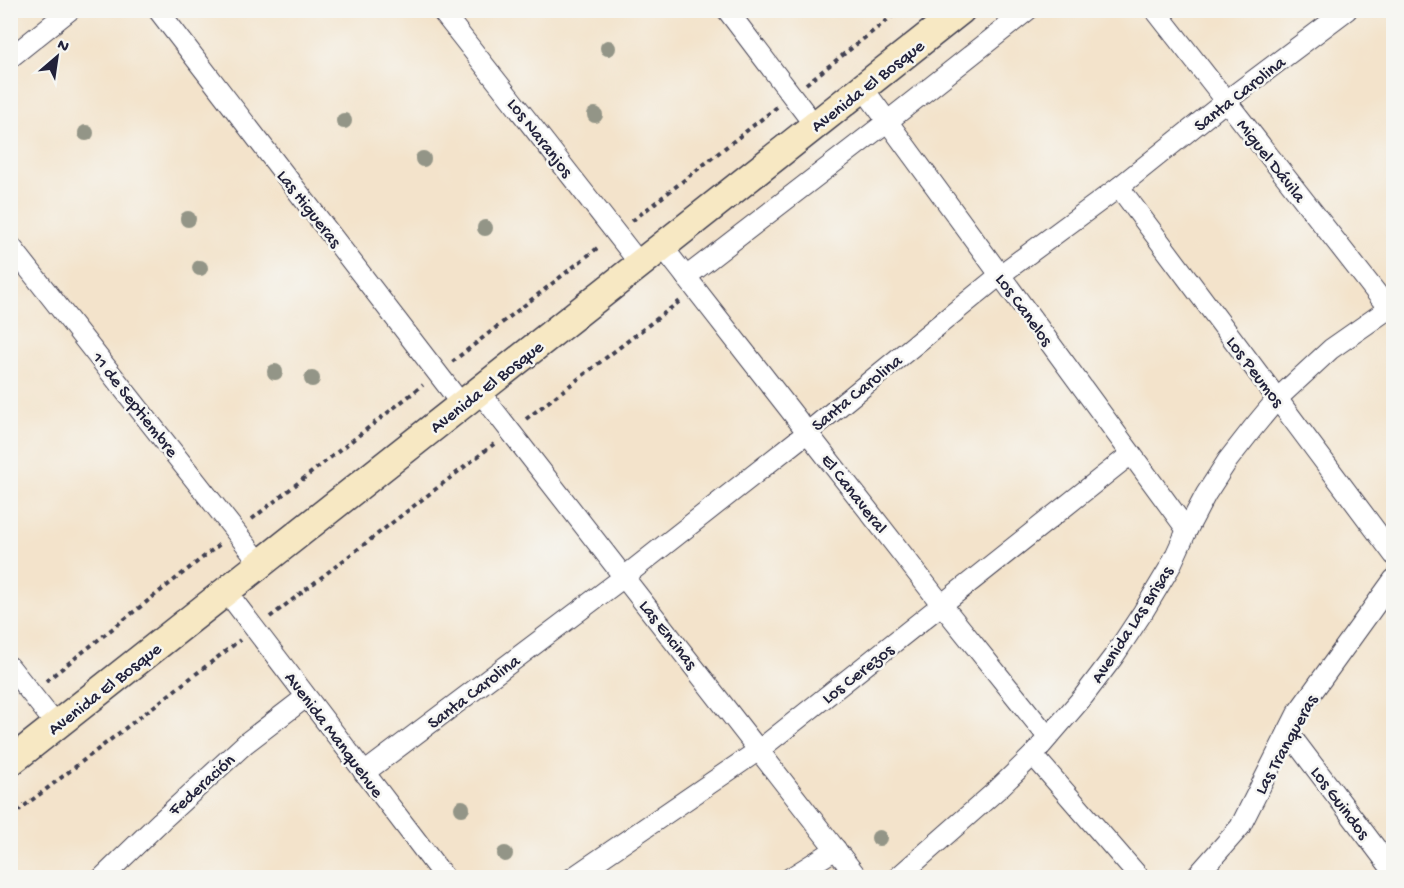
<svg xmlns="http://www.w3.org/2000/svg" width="1404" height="888" viewBox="0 0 1404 888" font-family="'Gochi Hand',sans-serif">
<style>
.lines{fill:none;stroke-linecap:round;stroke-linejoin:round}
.minor-casing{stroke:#413f51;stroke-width:22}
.secondary-casing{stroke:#413f51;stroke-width:31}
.path{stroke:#413f51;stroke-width:4;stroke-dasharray:4.5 4.5;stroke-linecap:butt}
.minor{stroke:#fff;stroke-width:20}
.secondary{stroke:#f7e8c3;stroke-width:28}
.tree{fill:#939587}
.labels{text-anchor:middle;stroke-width:5;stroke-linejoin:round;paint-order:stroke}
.street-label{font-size:18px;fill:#22223b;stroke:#f6f6f2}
</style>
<rect width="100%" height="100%" fill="#f6f6f2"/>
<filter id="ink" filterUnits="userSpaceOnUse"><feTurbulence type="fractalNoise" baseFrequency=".0167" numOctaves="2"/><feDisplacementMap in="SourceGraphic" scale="12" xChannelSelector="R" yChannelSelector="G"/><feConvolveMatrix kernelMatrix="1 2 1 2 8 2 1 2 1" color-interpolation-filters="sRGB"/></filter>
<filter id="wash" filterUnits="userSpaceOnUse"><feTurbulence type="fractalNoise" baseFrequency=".008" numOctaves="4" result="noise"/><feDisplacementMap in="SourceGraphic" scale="24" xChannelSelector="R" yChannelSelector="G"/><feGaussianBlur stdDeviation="1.35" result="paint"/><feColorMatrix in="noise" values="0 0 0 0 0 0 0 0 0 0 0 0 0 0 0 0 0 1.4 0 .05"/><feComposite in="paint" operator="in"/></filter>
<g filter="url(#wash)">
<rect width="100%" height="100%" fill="#f3e3cb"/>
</g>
<g filter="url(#ink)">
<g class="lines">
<defs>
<g id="minor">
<path d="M158,10L462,405"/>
<path d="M441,10L640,264"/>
<path d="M727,10L815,126"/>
<path d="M1155,10L1389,309"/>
<path d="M10,58L70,10"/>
<path d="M863,88L1187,530"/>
<path d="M1119,187L1394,555"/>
<path d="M10,245L261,564"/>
<path d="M662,246L942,605L1048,737"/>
<path d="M686,277L888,121L1028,10"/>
<path d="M479,391L858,878"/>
<path d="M226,591L445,878"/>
<path d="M10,667L57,726"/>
<path d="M1288,732L1394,872"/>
<path d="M1033,755L1140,878"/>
<path d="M364,773L624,577L808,432L1000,275L1119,187L1226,101L1347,10"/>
<path d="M102,878L161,821L246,743L306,697"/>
<path d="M572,878L759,750L1131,454"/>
<path d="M790,878L836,849"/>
<path d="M897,878L997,790L1033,755L1083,697L1114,656L1143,612L1170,567L1187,530L1206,494L1228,460L1253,428L1277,399L1331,349L1394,305"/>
<path d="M1195,878L1240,827L1298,712L1394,579"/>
</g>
<path id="secondary" d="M10,762L961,10"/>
</defs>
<use href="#minor" class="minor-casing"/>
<use href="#secondary" class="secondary-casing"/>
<g class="path">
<path d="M806,84L900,10"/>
<path d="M632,221L777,107"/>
<path d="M452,362L600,246"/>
<path d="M526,419L680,301"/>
<path d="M252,519L423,385"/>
<path d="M270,617L494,444"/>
<path d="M46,681L220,544"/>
<path d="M10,817L240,640"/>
</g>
<use href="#minor" class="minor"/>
<use href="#secondary" class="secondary"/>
</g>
<g class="tree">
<circle cx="608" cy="48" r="8"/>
<circle cx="595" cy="115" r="8"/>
<circle cx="344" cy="121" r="8"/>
<circle cx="86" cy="133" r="8"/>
<circle cx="423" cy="159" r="8"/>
<circle cx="188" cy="219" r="8"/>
<circle cx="485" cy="228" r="8"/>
<circle cx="200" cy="268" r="8"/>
<circle cx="275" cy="372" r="8"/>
<circle cx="312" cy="379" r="8"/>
<circle cx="462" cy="808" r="8"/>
<circle cx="879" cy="838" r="8"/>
<circle cx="505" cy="854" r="8"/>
</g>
</g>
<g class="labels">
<g class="street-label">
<text transform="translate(867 85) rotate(-38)" y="6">Avenida El Bosque</text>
<text transform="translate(1239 93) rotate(-38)" y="6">Santa Carolina</text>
<text transform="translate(541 137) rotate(52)" y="6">Los Naranjos</text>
<text transform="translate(1272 160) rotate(52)" y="6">Miguel Dávila</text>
<text transform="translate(310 208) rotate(52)" y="6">Las Higueras</text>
<text transform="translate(1025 309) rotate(54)" y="6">Los Canelos</text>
<text transform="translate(1256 371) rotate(53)" y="6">Los Peumos</text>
<text transform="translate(486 386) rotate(-38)" y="6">Avenida El Bosque</text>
<text transform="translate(856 392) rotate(-39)" y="6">Santa Carolina</text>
<text transform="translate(136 404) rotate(52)" y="6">11 de Septiembre</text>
<text transform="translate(855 493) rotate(52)" y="6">El Canaveral</text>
<text transform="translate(1131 624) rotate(-57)" y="6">Avenida Las Brisas</text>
<text transform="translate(669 634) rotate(52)" y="6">Las Encinas</text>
<text transform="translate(857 673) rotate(-38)" y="6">Los Cerezos</text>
<text transform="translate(104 688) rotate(-38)" y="6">Avenida El Bosque</text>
<text transform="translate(473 691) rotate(-37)" y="6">Santa Carolina</text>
<text transform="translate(335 734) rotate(53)" y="6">Avenida Manquehue</text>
<text transform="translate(1285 744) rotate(-61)" y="6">Las Tranqueras</text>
<text transform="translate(201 784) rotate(-42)" y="6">Federación</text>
<text transform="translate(1341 802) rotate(53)" y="6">Los Guindos</text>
</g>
</g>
<rect width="1404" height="888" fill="none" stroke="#f6f6f2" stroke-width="36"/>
<g transform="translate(57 57) rotate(29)" stroke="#f6f6f2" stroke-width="4.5" paint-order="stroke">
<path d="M0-4.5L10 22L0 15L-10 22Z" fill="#22223b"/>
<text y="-9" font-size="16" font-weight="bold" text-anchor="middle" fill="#22223b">N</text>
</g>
</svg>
